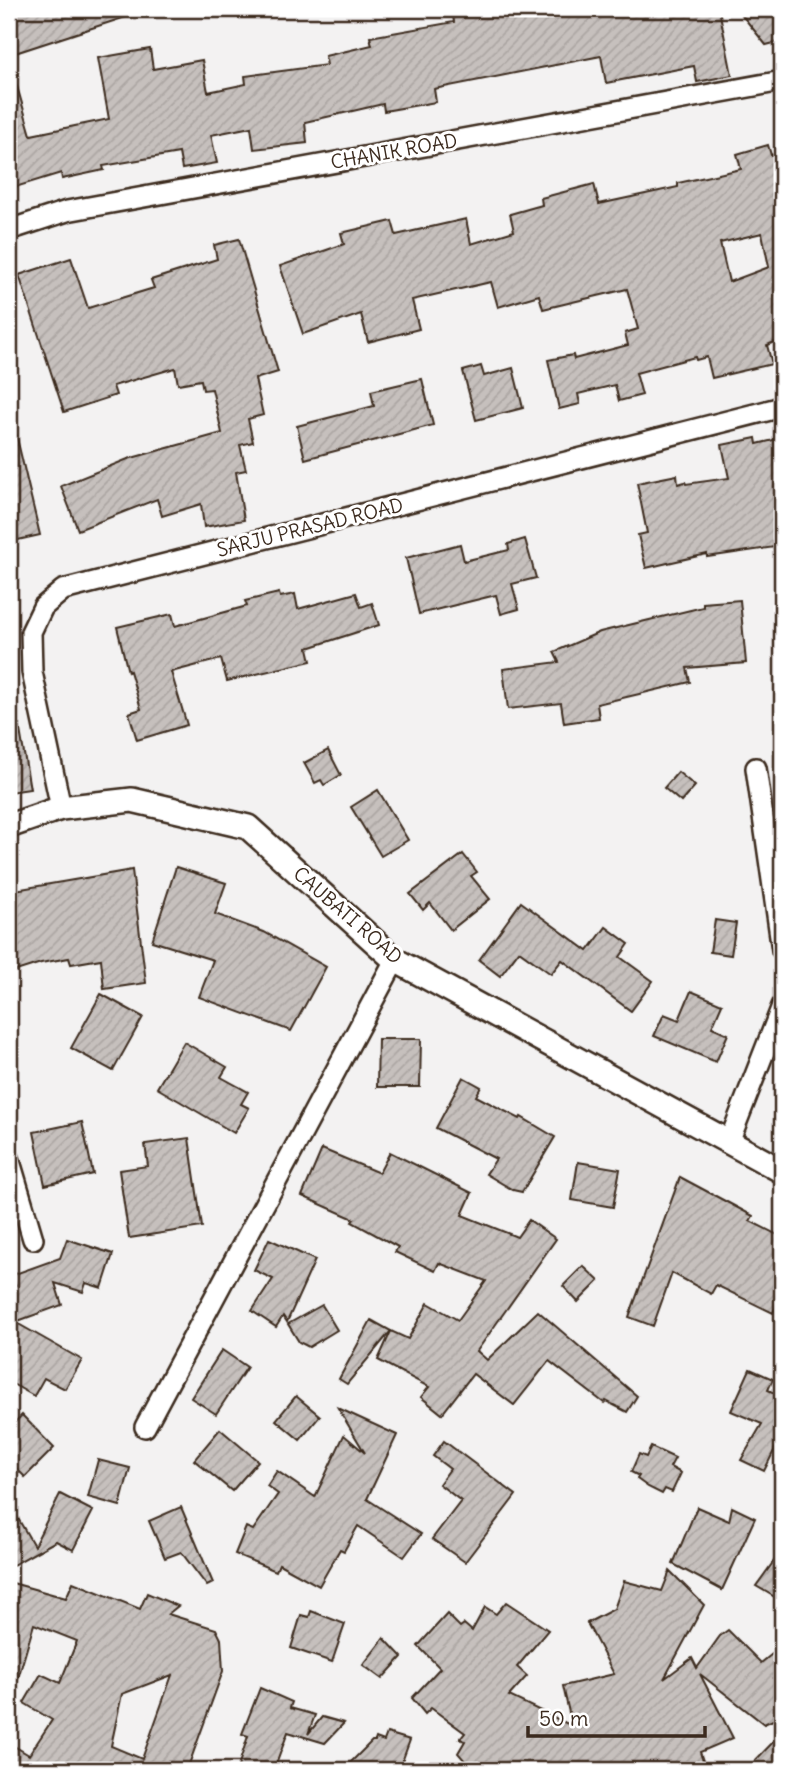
<svg xmlns="http://www.w3.org/2000/svg" width="791" height="1779" viewBox="0 0 791 1779" font-family="Delius,sans-serif">
<style>
.building{fill:url(#building-hatch);stroke:#3b2a1e;stroke-width:2;fill-rule:evenodd}
.lines{fill:none;stroke-linecap:round;stroke-linejoin:round}
.minor-casing{stroke:#3b2a1e;stroke-width:24}
.tertiary-casing{stroke:#3b2a1e;stroke-width:28}
.minor{stroke:#fff;stroke-width:19}
.tertiary{stroke:#fff;stroke-width:23}
.labels{text-anchor:middle;stroke-width:6;stroke-linejoin:round;paint-order:stroke}
.street-label{font-size:19px;fill:#3b2a1e;stroke:#fff}
</style>
<defs>
<pattern id="building-hatch" width="6" height="6" patternUnits="userSpaceOnUse" patternTransform="scale(1.75)"><rect width="6" height="6" fill="#c6c0bd"/><path d="M-1 1l2-2M0 6l6-6M5 7l2-2" fill="none" stroke="#aba5a2"/></pattern>
</defs>
<rect width="100%" height="100%" fill="#f3f2f2"/>
<filter id="ink" filterUnits="userSpaceOnUse"><feTurbulence type="fractalNoise" baseFrequency=".0143" numOctaves="2"/><feDisplacementMap in="SourceGraphic" scale="14" xChannelSelector="R" yChannelSelector="G"/><feConvolveMatrix kernelMatrix="1 2 1 2 8 2 1 2 1" color-interpolation-filters="sRGB"/></filter>
<g filter="url(#ink)">
<g class="building">
<path d="M9,9H138V13L9,55Z"/>
<path d="M452,9H719L732,75L697,82L694,66L606,83L601,56L434,89L436,102L384,111L383,104L305,122L307,143L254,149L251,127L211,135L217,163L182,169L179,153L103,166L104,170L62,179L61,173L9,189V77L14,76L31,135L109,119L98,58L150,49L153,69L202,60L208,92L246,84L245,76L327,65L325,56L372,45L370,37L454,22Z"/>
<path d="M737,9H782V41L766,45Z"/>
<path d="M768,145L771,155L782,152V339L767,345L772,364L712,378L707,357L696,360L695,357L636,373L642,395L619,401L615,385L578,394L580,404L559,409L548,360L573,355L574,359L628,345L625,333L638,329L627,289L543,309L539,295L498,307L491,282L412,300L419,329L368,342L361,314L303,334L280,266L344,244L341,233L392,221L396,235L466,219L471,244L514,231L510,214L542,205L541,198L594,184L599,204L678,187V183L741,169L737,154ZM762,233L769,267L729,282L720,243Z"/>
<path d="M239,239L278,372L255,379L263,415L248,419L253,442L240,445L246,470L236,472L244,520L204,527L201,504L162,516L157,499L78,530L61,486L128,459L222,433L212,389L203,390L201,380L178,384L175,368L113,386L116,395L64,412L19,275L71,258L88,308L154,288L151,280L217,259L214,245Z"/>
<path d="M481,366L484,376L513,368L523,408L476,420L463,371Z"/>
<path d="M422,379L433,425L305,459L297,426L374,406L371,391Z"/>
<path d="M16,434L40,535L9,542V435Z"/>
<path d="M756,438L757,444L782,438V546L707,557V554L646,568L638,535L647,533L637,483L677,475L678,484L685,482L686,484L729,478L722,445Z"/>
<path d="M525,539L536,578L512,584L519,609L501,614L496,595L419,614L406,558L460,544L464,561L509,550L508,544Z"/>
<path d="M279,593L280,597L295,594L298,609L356,593L361,607L372,603L379,625L308,648L311,661L227,681L221,659L171,672L187,725L137,740L129,713L141,709L130,671L128,672L117,627L172,614L175,626L247,606L245,601Z"/>
<path d="M740,600L746,663L687,668L690,682L597,704L599,718L564,723L561,703L508,709L503,669L559,662L554,652L600,632L703,607V603Z"/>
<path d="M19,724L30,789L9,792V725Z"/>
<path d="M328,750L341,775L324,785L321,780L315,783L304,763Z"/>
<path d="M678,772L695,786L681,802L664,788Z"/>
<path d="M378,790L408,840L381,856L351,807Z"/>
<path d="M463,854L477,872L471,876L490,899L451,930L430,903L423,910L410,894Z"/>
<path d="M176,867L226,883L215,914L264,932L326,967L291,1031L199,997L213,960L152,941Z"/>
<path d="M132,870L146,983L104,989L101,959L71,964L69,958L41,963L13,972L9,957V891Z"/>
<path d="M521,902L588,951L606,927L629,944L620,957L653,981L631,1011L562,960L551,974L519,951L500,976L479,960Z"/>
<path d="M715,920L736,923L731,955L710,952Z"/>
<path d="M691,991L722,1004L712,1027L728,1034L716,1062L654,1036L664,1014L679,1020Z"/>
<path d="M101,994L143,1017L113,1071L71,1048Z"/>
<path d="M378,1039H421L420,1087H377Z"/>
<path d="M184,1042L227,1067L221,1077L248,1092L241,1104L249,1108L234,1133L157,1088Z"/>
<path d="M463,1077L481,1087L476,1096L520,1119L521,1117L555,1137L522,1192L513,1190L486,1174L496,1159L436,1128Z"/>
<path d="M82,1122L93,1174L45,1185L34,1132Z"/>
<path d="M189,1138L202,1227L129,1238L119,1170L148,1166L145,1144Z"/>
<path d="M322,1149L379,1173L390,1152L472,1193L462,1215L517,1237L529,1220L556,1239L477,1351L487,1360L538,1311L637,1396L627,1412L606,1401L604,1403L549,1361L514,1405L473,1374L442,1414L421,1397L429,1387L378,1360L391,1331L408,1339L428,1303L458,1320L486,1281L439,1263L435,1271L395,1252L398,1247L352,1222L354,1219L302,1196Z"/>
<path d="M578,1162L620,1169L613,1207L572,1200Z"/>
<path d="M680,1177L753,1216L750,1221L782,1237V1293L773,1313L716,1285L711,1294L672,1273L653,1326L629,1317Z"/>
<path d="M67,1239L113,1254L102,1288L86,1283L83,1292L55,1283L62,1305L15,1322L82,1360L65,1389L44,1378L34,1396L9,1382V1288L16,1285L12,1275L60,1258Z"/>
<path d="M269,1239L315,1260L287,1322L283,1316L276,1327L252,1311L273,1279L254,1270Z"/>
<path d="M583,1266L599,1281L578,1302L563,1286Z"/>
<path d="M322,1305L337,1330L309,1347L299,1342L288,1324Z"/>
<path d="M371,1320L391,1331L347,1384L339,1379Z"/>
<path d="M222,1350L247,1367L216,1414L191,1398Z"/>
<path d="M750,1369L773,1379L768,1390L779,1395L782,1389V1433L778,1431L776,1435L781,1437L764,1471L741,1460L762,1424L731,1411Z"/>
<path d="M296,1396L320,1416L300,1440L276,1420Z"/>
<path d="M338,1408L397,1435L367,1499L421,1534L404,1557L358,1526L344,1551L340,1549L319,1586L279,1564L276,1571L235,1554L246,1527L253,1530L278,1494L267,1486L277,1471L315,1497L344,1435L365,1453Z"/>
<path d="M22,1415L54,1448L25,1477L9,1461V1428Z"/>
<path d="M220,1429L258,1461L232,1491L194,1460Z"/>
<path d="M444,1441L516,1495L465,1562L432,1539L461,1501L439,1484L450,1469L433,1456Z"/>
<path d="M651,1447L675,1458L670,1467L681,1473L672,1492L665,1489L662,1494L648,1487L637,1479L639,1476L631,1472L639,1454L646,1457Z"/>
<path d="M98,1460L130,1468L120,1506L88,1497Z"/>
<path d="M60,1494L93,1511L73,1550L56,1541L9,1567V1503L34,1546Z"/>
<path d="M181,1507L213,1583L207,1586L181,1552L165,1558L149,1521Z"/>
<path d="M697,1507L729,1521L732,1507L755,1518L722,1590L673,1564Z"/>
<path d="M782,1550V1582L775,1597L756,1586Z"/>
<path d="M670,1571L704,1605L664,1679L692,1658L697,1668L720,1636L728,1630L761,1663L782,1646V1716L764,1724L700,1674L733,1738L700,1752L706,1770H473L458,1753L465,1741L460,1739L465,1733L431,1708L425,1714L412,1698L440,1668L418,1646L447,1614L460,1627L464,1624L472,1631L485,1607L496,1614L506,1602L548,1630L517,1667L527,1676L509,1696L572,1726L563,1686L614,1674L587,1623L614,1609L624,1581L662,1591Z"/>
<path d="M9,1582L66,1598L73,1582L140,1609L147,1593L178,1606L168,1614L216,1629L221,1639L223,1671L187,1770H9V1743L29,1755L52,1720L24,1703L41,1674L60,1683L77,1641L34,1624L14,1692H9ZM172,1675L142,1759L111,1746L122,1694Z"/>
<path d="M311,1611L345,1624L332,1662L291,1648L301,1615L309,1617Z"/>
<path d="M384,1638L402,1657L382,1679L363,1665Z"/>
<path d="M260,1688L292,1702L290,1708L315,1715L308,1734L322,1717L344,1723L325,1743L288,1732L274,1770H237L248,1736L242,1734Z"/>
<path d="M387,1733L410,1740L399,1770H343L372,1741H375L376,1738L384,1741Z"/>
<path d="M782,1733V1770H746Z"/>
</g>
<g class="lines">
<defs>
<g id="minor">
<path d="M9,230L67,211L782,81"/>
<path d="M756,768L782,950"/>
<path d="M61,808L32,672L31,632L43,607L63,590L782,407"/>
<path d="M729,1142L782,1006"/>
<path d="M9,1158L33,1239"/>
<path d="M145,1427L395,960"/>
</g>
<path id="tertiary" d="M9,826L61,808L132,800L248,827L395,960L782,1171"/>
</defs>
<use href="#minor" class="minor-casing"/>
<use href="#tertiary" class="tertiary-casing"/>
<use href="#minor" class="minor"/>
<use href="#tertiary" class="tertiary"/>
</g>
</g>
<g class="labels">
<g class="street-label">
<text transform="translate(394 151) rotate(-10)" y="7">CHANIK ROAD</text>
<text transform="translate(310 527) rotate(-14)" y="7">SARJU PRASAD ROAD</text>
<text transform="translate(348 915) rotate(41)" y="7">CAUBATI ROAD</text>
</g>
</g>
<rect width="791" height="1779" fill="none" stroke="#fff" stroke-width="35"/>
<rect x="18" y="18" width="756" height="1744" fill="none" stroke="#3b2a1e" stroke-width="2.5" filter="url(#ink)"/>
<path d="M528 1726v10h177v-10" fill="none" stroke="#3b2a1e" stroke-width="3.5"/>
<text x="539" y="1726" font-size="21" fill="#3b2a1e" stroke="#ffffff" stroke-width="5" paint-order="stroke">50 m</text>
</svg>
